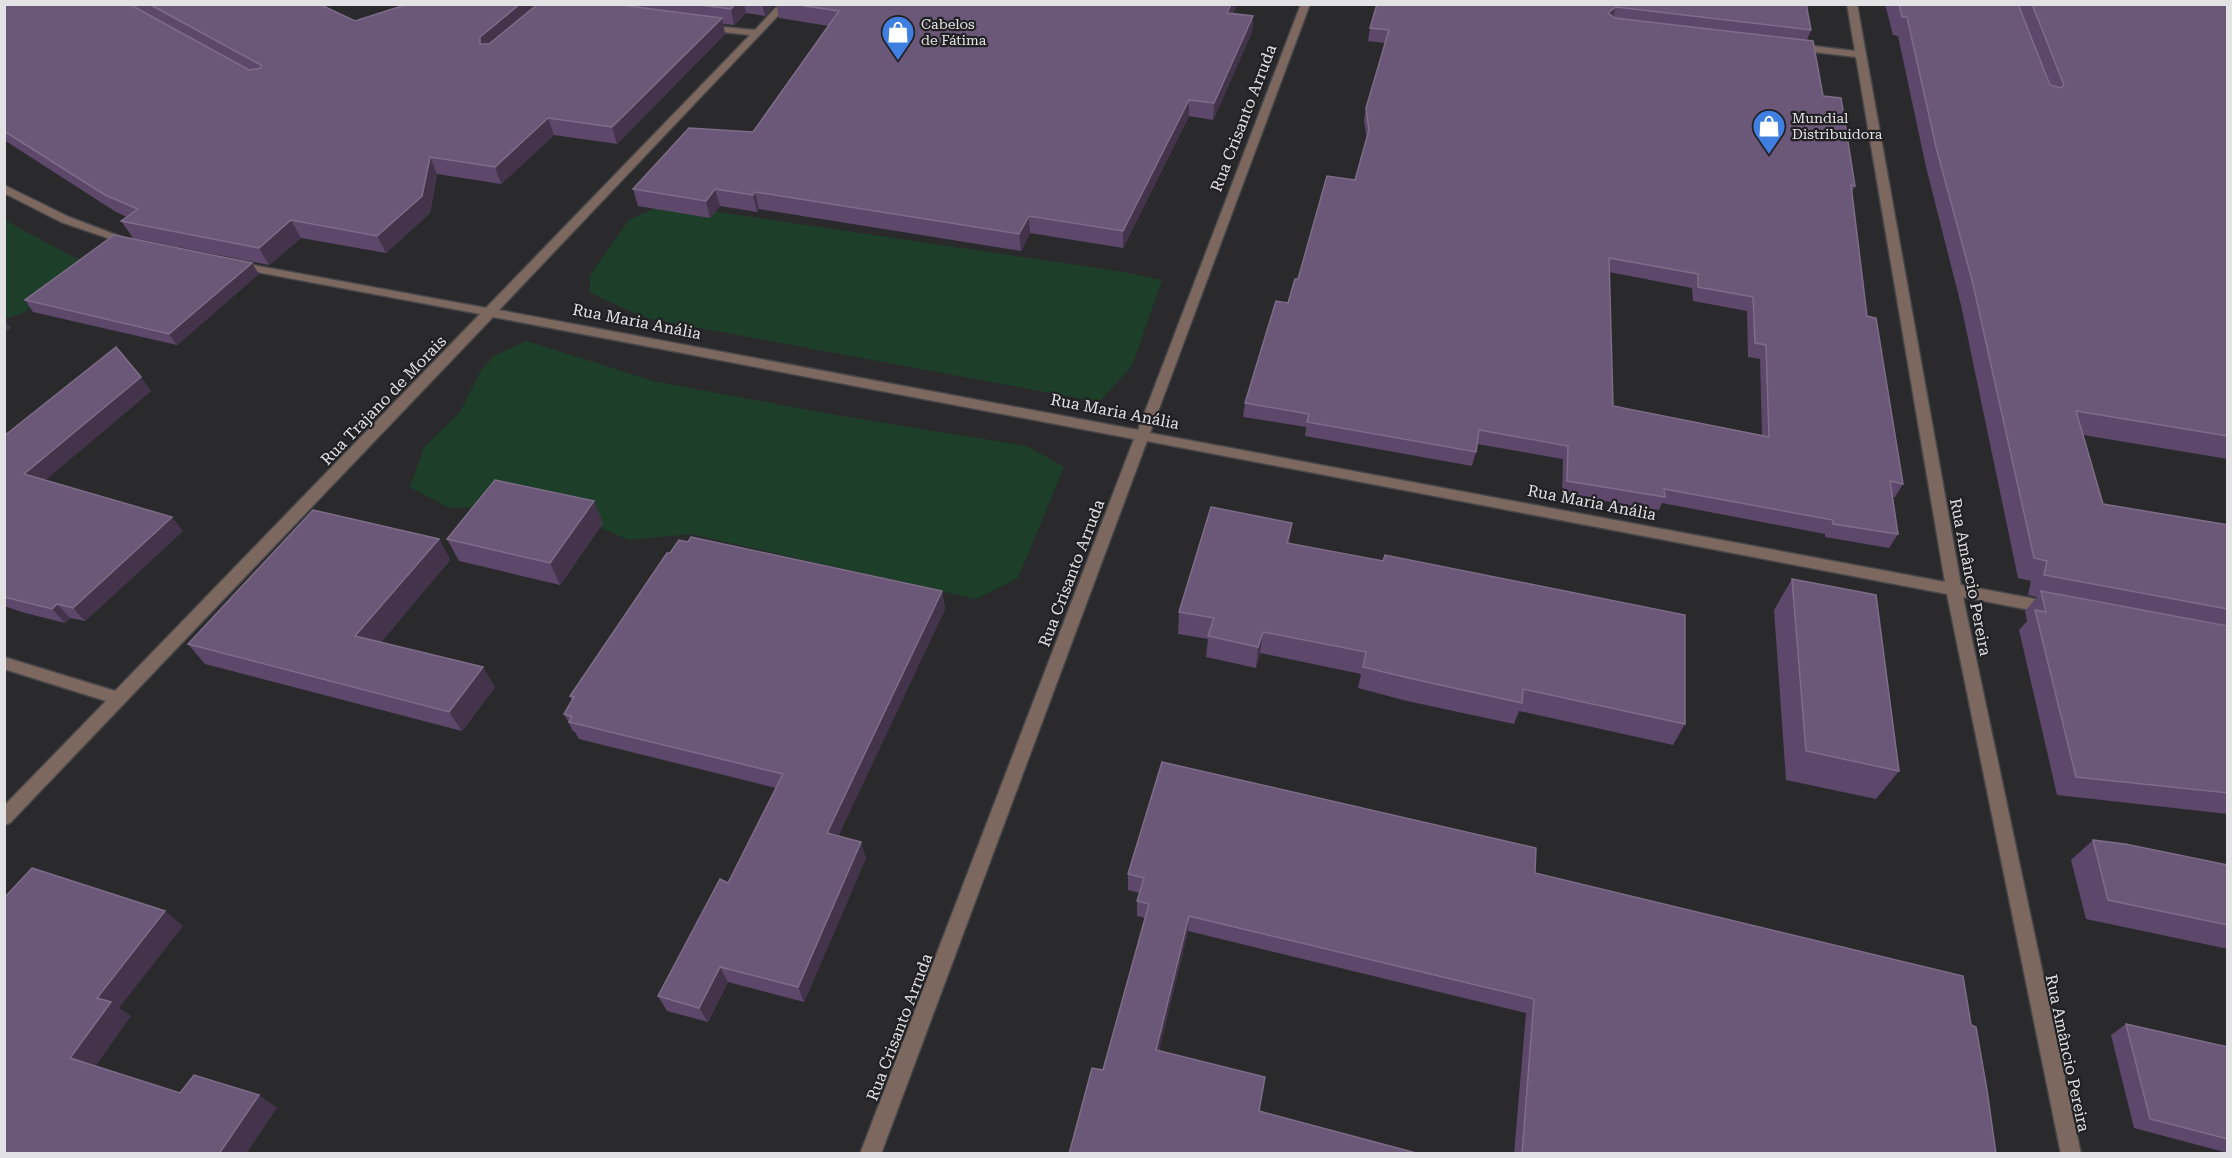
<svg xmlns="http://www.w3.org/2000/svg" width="2232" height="1158" viewBox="0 0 2232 1158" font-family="'Roboto Serif',serif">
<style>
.green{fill:#1d3e28}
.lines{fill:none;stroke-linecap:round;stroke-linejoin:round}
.minor-casing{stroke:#47474a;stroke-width:3}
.minor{fill:#7d685f;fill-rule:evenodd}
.wall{fill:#5d476a;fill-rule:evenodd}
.shaded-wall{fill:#43344c}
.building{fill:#6b5777;stroke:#7e6d88;stroke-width:1.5;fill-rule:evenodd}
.labels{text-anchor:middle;stroke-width:4.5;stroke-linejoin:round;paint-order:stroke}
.far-poi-label{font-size:14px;fill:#e2e1e4;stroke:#212023;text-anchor:start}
.street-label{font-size:16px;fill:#e2e1e4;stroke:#212023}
</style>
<rect width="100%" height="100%" fill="#2a2a2d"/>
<g class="green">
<path d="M664,204L1124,272L1162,280L1132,366L1099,402L646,318L590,293V275L629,220Z"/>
<path d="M5,220L69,255L99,267L61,288L21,314L5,319Z"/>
<path d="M527,341L653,381L841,416L1027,446L1064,467L1018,578L976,599L691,534L629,540L557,509L509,506L449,508L410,487L424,447L460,412L481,370L495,355Z"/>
</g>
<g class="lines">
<defs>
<g id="minor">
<path d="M779,4H789L499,310L1138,430L1301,4H1310L1150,433L1945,582L1856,57L1797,50L1792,47L1797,44L1855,51L1847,4H1857L1961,585L2051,602L2056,604L2059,608L2056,612L2051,614L1963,597L2081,1154H2061L1947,594L1147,441L881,1154H860L1134,439L493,317L10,823L4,825V806L106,701L4,669V657L115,691L480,314L235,268L229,264L231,261L486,308L750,35L705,30L700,27L702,25L755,30Z"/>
<path d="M4,185L69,217L135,242L129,245L125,244L61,222L4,193Z"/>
</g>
</defs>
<use href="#minor" class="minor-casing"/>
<use href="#minor" class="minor"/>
</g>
<g class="wall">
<path d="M4,4H319L355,21L408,4H775L765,16L746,13L734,25L723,24L725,34L617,144L554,135L501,184L437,174L430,213L386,253L301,238L269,265L133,238L121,221L127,217L116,212L4,140Z"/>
<path d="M776,4H1238L1233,13L1253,16L1252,32L1213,120L1189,116L1123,248L1030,233L1021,251L759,209L757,212L720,206L710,218L638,206L633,189L753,132L829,26L779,18Z"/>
<path d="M1377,4H1809L1807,10L1811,30L1807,40L1823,96L1855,186L1852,192L1867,316L1903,484L1895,497H1893L1898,534L1889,548L1825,537V534L1662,503L1659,510L1562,494L1563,459L1477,444L1476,452L1472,466L1305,436L1306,427L1243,417L1245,403L1298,279L1355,180L1367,139L1364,121L1366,108L1386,43L1368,41L1370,28ZM1609,272L1692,288L1693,301L1747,311L1748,357L1760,359L1762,435L1613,406Z"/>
<path d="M1885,4H2228V459L2083,435L2103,504L2228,525V814L2057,795L2019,630L2027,621L2025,611L2037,597L2028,595L2031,581L2018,578L1961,305L1926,167L1898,36L1893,35Z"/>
<path d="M259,274L177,345L33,312L25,300Z"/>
<path d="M151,391L45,480L183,531L85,621L70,618L65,623L25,613L4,606V436Z"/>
<path d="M603,523L560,585L459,561L447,539Z"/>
<path d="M1292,523L1289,543L1685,724L1673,745L1519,711L1514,724L1407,701L1358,688L1361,674L1260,653L1256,668L1206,657L1208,639L1178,634L1179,612Z"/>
<path d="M439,539L450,560L381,642L495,687L462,731L205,664L188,644Z"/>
<path d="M1792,579L1899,771L1876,799L1786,780L1774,610Z"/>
<path d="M942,591L945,609L838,836L866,858L804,1002L728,982L708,1022L667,1011L658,996L728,883L776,788L579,739L575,732L573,731L564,714L572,700L570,696Z"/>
<path d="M2093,840L2228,865V949L2086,919L2071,860Z"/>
<path d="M1535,873L1971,1025L1996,1154H1514L1526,1013L1188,931L1159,1050L1103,1070L1145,918L1137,916V901L1140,893L1128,890V874Z"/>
<path d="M2126,1024L2228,1047V1153L2134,1128L2111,1035Z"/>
</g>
<g class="shaded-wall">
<path d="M520,4H545L487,53L480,44V37Z"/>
<path d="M735,4H744L746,13L734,25L731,9Z"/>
<path d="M762,4H775L765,16Z"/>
<path d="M1231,4H1238L1226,29L1227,13Z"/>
<path d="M1616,7L1612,20L1608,13Z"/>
<path d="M1253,16L1252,32L1213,120L1214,103Z"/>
<path d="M722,18L725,34L617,144L612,127Z"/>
<path d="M1189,100V116L1123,248V231Z"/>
<path d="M548,118L554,135L501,184L495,167Z"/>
<path d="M430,157L437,174L430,213L386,253L377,236Z"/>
<path d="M715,189L720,206L710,218L706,201Z"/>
<path d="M755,192L759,209L757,212L753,195Z"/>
<path d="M1029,216L1030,233L1021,251L1019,234Z"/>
<path d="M291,220L301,238L269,265L259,248Z"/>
<path d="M252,263L259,274L177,345L169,334Z"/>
<path d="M4,319L11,328L4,333Z"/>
<path d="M141,377L151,391L36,488L24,474Z"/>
<path d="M594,501L603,523L560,585L550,563Z"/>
<path d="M172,517L183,531L85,621L73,608Z"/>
<path d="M1292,523L1288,545L1287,543Z"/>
<path d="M439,539L450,560L369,656L355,636Z"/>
<path d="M942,591L945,609L832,850L827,833Z"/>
<path d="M57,604L70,618L65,623L52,609Z"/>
<path d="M1263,632L1260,653L1256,668L1258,647Z"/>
<path d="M483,667L495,687L462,731L449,712Z"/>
<path d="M861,842L866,858L804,1002L798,987Z"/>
<path d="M165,911L183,926L119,1008L131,1016L92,1071L70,1058L97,998Z"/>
<path d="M1189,916L1188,931L1156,1063V1050Z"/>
<path d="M720,967L728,982L708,1022L699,1008Z"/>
<path d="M259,1095L277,1108L246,1154H219Z"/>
</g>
<g class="building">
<path d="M7,4H129L249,70L261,68V65L149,4H319L355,21L408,4H520L480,37V44H489L538,4H613L722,18L612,127L548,118L495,167L430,157L422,196L377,236L291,220L259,248L121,221L138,209L105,195L4,131V5Z"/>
<path d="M693,4H735L731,9Z"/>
<path d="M792,4H1231L1227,13L1253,16L1214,103L1189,100L1123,231L1029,216L1019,234L755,192L753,195L715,189L706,201L633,189L689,128L753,132L839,11Z"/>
<path d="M1377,4H1806L1811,30L1616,7L1608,13L1615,18L1813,41L1823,96L1841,98L1855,186L1851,185L1867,316L1876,318L1903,484L1890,481L1898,534L1833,524V520L1664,489L1665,497L1567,481L1568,446L1479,430L1476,452L1307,422L1309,414L1245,403L1276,301L1288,303L1295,279H1298L1327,176L1355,180L1369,130L1366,108L1389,30L1370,28ZM1609,258L1698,274V287L1753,297L1755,343L1766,345L1769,437L1613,406Z"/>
<path d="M1899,4H2018L2050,85L2061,88L2064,85L2032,4H2228V436L2076,411L2103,504L2228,525V609L2044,575L2047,561L2034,558L1973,284L1936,147L1907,17H1902Z"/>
<path d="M114,235L252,263L169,334L25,300Z"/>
<path d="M116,347L141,377L24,474L172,517L73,608L57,604L52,609L4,597V436Z"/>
<path d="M495,480L594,501L550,563L447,539Z"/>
<path d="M1211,507L1292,523L1287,543L1383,561L1385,555L1685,615V724L1523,689L1522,703L1413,679L1363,667L1366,652L1263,632L1258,647L1208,636L1214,618L1179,612Z"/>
<path d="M313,510L439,539L355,636L483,667L449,712L188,644Z"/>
<path d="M691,537L942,591L827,833L861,842L798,987L720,967L699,1008L658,996L720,879L728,883L783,774L569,722L572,717L564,714L574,697L570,696L667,553H670L679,540L688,542Z"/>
<path d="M1792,579L1876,595L1899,771L1806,751Z"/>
<path d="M2041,591L2228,626V793L2076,777L2035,610L2046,612Z"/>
<path d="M1162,762L1536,848L1535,873L1963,976L1971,1025L1976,1027L1987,1090L1996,1154H1522L1534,999L1189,916L1156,1050L1265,1077L1259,1111L1420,1154H1069L1092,1068L1103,1070L1149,904L1137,901L1144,878L1128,874Z"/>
<path d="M2093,840L2125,844L2228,865V925L2108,900Z"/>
<path d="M32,868L165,911L97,998L111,1002L70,1058L180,1093L194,1075L259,1095L219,1154H4V898Z"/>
<path d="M2126,1024L2228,1047V1139L2150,1119Z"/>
</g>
<defs>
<symbol id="shop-pin" viewBox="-11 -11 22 30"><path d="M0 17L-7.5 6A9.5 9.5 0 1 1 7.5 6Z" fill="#3f7fe0" stroke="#212023"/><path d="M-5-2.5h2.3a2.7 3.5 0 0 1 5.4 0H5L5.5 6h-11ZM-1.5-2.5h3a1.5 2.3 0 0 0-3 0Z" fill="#fff"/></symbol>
</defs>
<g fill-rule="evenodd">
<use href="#shop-pin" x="879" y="13" width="38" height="52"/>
<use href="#shop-pin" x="1750" y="107" width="38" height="52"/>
</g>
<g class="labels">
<g class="far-poi-label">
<text x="921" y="29">Cabelos<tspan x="921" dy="16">de Fátima</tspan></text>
<text x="1792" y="123">Mundial<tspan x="1792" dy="16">Distribuidora</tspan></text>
</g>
<g class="street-label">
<text transform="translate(1243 118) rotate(-69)" y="6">Rua Crisanto Arruda</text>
<text transform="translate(637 321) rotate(11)" y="6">Rua Maria Anália</text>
<text transform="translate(383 400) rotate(-46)" y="6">Rua Trajano de Morais</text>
<text transform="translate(1115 411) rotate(11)" y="6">Rua Maria Anália</text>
<text transform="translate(1592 502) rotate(11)" y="6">Rua Maria Anália</text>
<text transform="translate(1071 573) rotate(-69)" y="6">Rua Crisanto Arruda</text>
<text transform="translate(1971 577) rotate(79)" y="6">Rua Amâncio Pereira</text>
<text transform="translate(899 1027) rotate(-69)" y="6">Rua Crisanto Arruda</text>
<text transform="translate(2068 1053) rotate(78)" y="6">Rua Amâncio Pereira</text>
</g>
</g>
<rect width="2232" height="1158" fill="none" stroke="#e2e1e4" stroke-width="12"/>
</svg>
